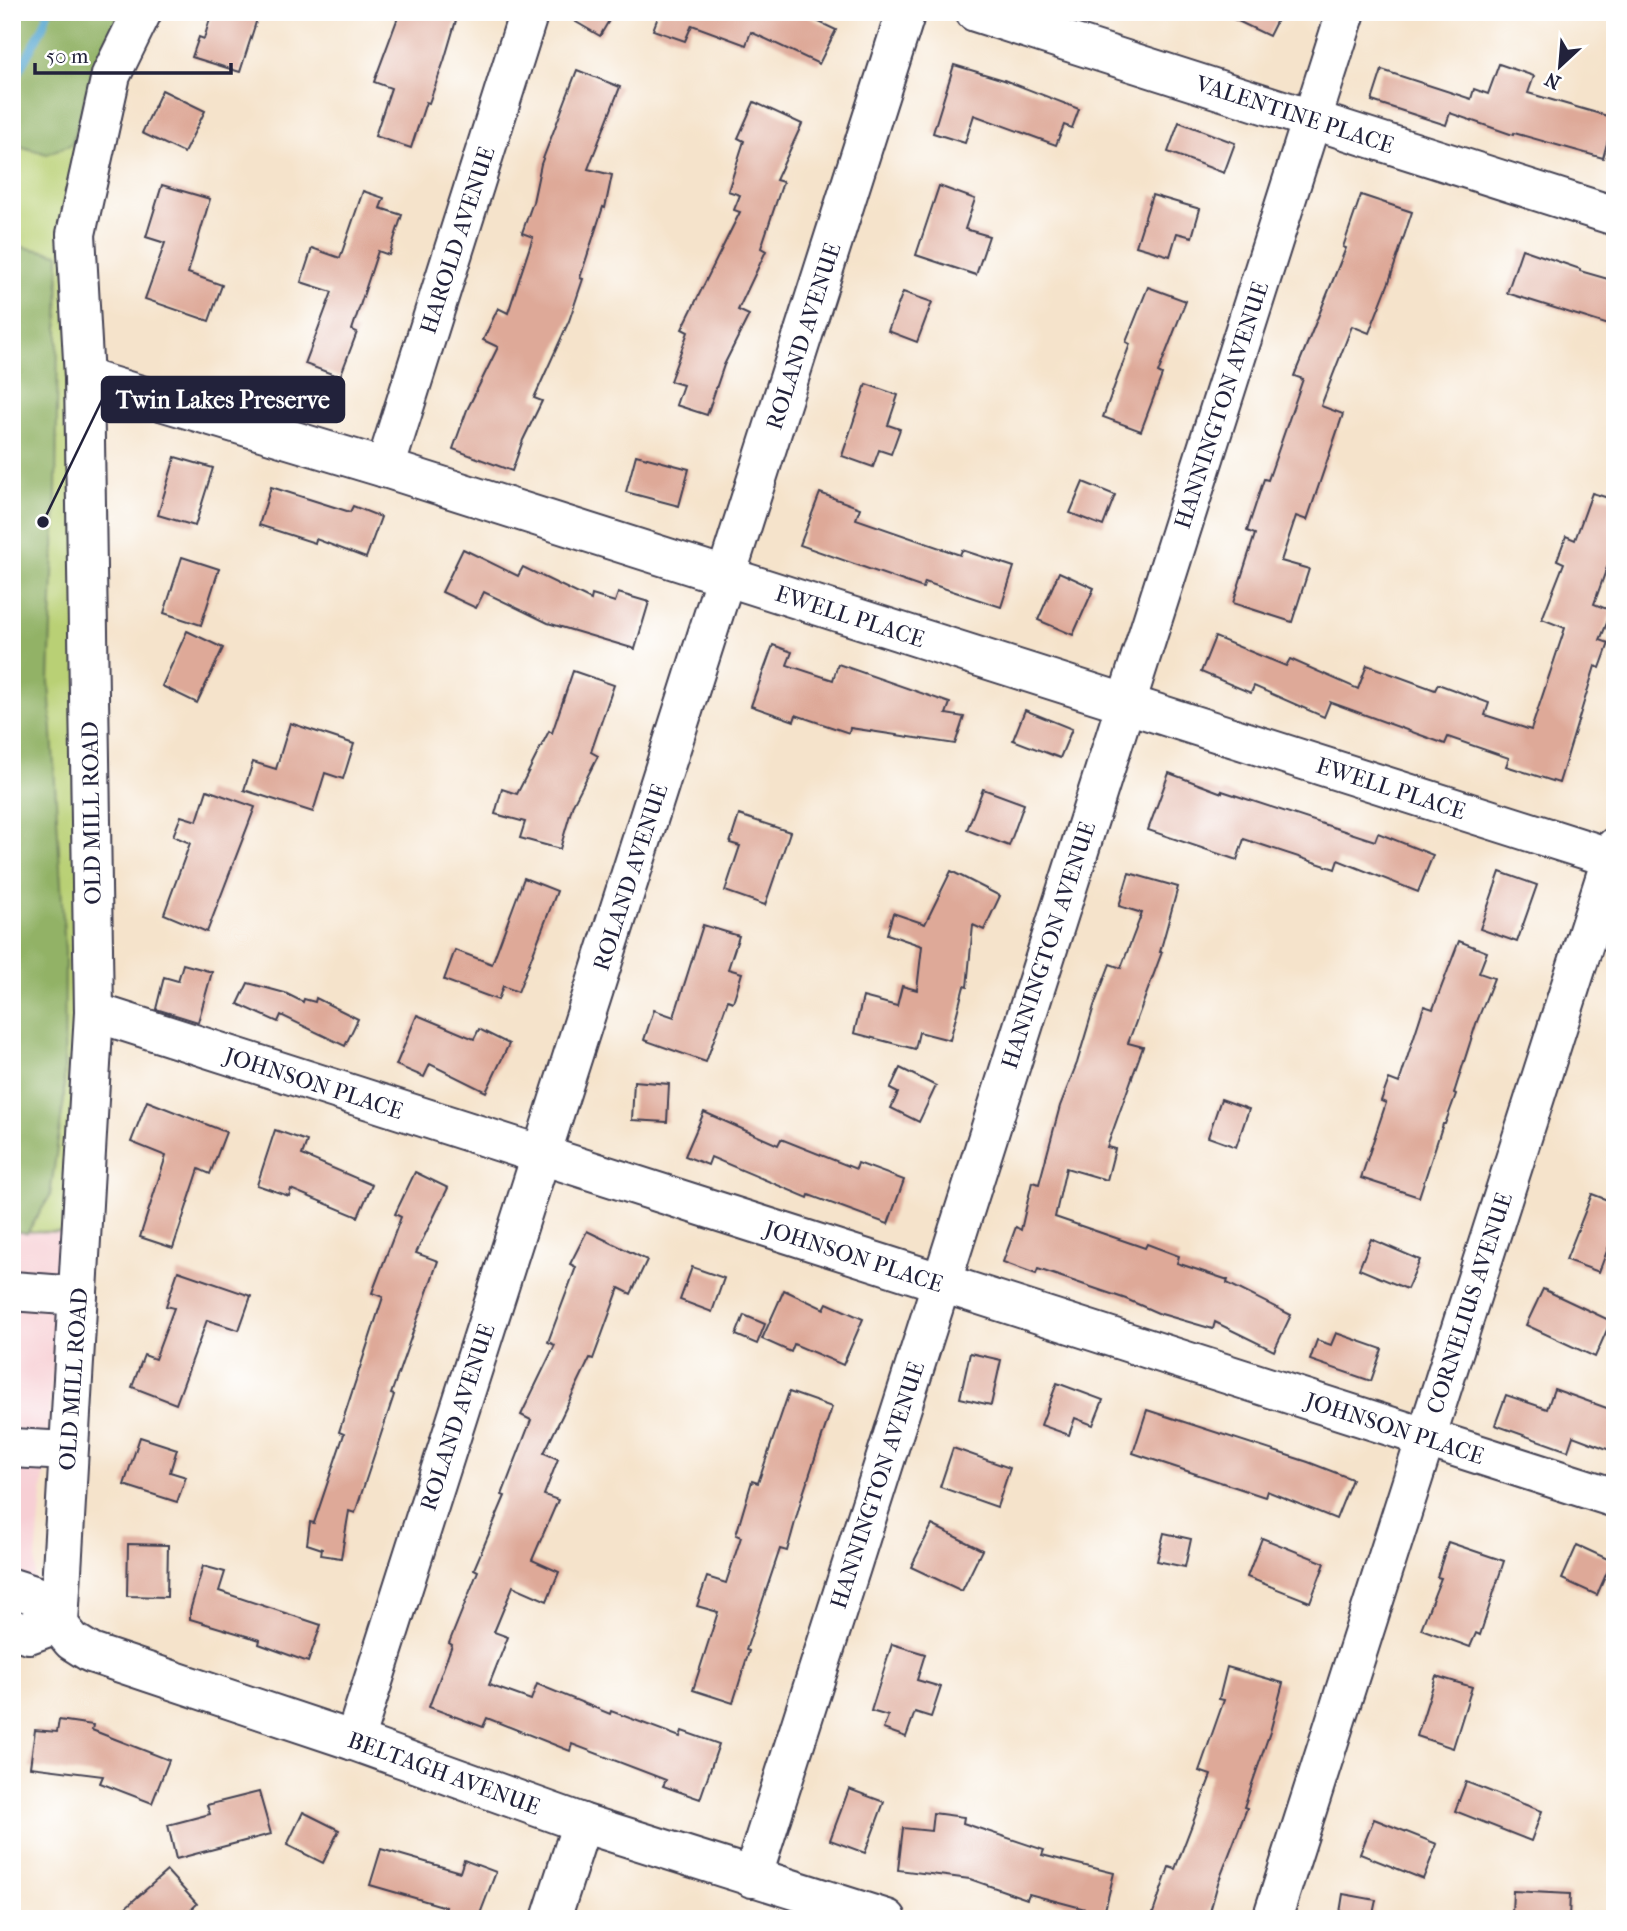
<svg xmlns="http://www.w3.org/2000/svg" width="1627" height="1931" viewBox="0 0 1627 1931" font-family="'IM FELL French Canon',serif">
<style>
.built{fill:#f7cfd4}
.green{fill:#b9d074;stroke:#6e7958;stroke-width:2}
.forest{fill:#92b266;stroke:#5a6a50;stroke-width:2}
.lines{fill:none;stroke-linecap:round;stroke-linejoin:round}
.stream{stroke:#54a6cf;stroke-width:8}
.building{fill:#dea998}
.minor-casing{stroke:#423f51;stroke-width:42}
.minor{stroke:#fff;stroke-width:38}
.labels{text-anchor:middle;stroke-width:7;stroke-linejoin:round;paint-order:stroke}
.street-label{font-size:23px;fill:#22223b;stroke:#fff}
.leader{fill:none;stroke:#22223b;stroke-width:2.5}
.callout-dot{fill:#22223b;stroke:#fff;stroke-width:2.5}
.callout{fill:#22223b;stroke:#22223b;stroke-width:2.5}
.callout-label{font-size:24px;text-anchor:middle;font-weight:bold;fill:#fff}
</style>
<rect width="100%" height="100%" fill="#fff"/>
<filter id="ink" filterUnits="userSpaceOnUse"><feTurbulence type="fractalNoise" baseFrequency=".0143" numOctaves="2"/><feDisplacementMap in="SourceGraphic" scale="14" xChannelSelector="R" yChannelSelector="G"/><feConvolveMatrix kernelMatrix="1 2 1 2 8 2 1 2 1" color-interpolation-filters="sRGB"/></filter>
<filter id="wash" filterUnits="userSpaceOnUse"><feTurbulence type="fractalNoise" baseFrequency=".00686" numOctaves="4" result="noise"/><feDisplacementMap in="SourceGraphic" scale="28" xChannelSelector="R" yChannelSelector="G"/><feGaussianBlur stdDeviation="1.57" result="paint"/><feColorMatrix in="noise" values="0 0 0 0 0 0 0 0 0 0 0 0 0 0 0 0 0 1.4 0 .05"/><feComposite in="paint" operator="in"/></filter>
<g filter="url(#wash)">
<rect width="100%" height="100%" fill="#f5e3cb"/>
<path class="built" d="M12,1231L66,1232L34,1582L12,1580Z"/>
<path class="green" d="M12,12H132L97,83L81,1111L66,1232L12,1231Z"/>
<g class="forest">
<path d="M12,12H121L97,59L72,144L47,154L12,144Z"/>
<path d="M12,245L59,254L56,495L49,681L65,952L64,1100L50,1196L27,1233L12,1231Z"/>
</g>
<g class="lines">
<path class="stream" d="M12,84L43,27L48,12"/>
</g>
<g id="blocks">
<g class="building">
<path d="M212,12H234L257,19L240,72L192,57L199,37L204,39Z"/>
<path d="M400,12H443L457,17L444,61L429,103L426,102L411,148L375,136L391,88L374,82Z"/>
<path d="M559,12H614L600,36Z"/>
<path d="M660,12H798L836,30L819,64L751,32L746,45L692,25L685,41L653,30Z"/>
<path d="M1219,12H1281L1269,36Z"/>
<path d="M1499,64L1534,76L1528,93L1614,118L1603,158L1514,133L1513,135L1450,113L1446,125L1372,101L1382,70L1471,99L1474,89L1488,94Z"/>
<path d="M954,65L1004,80L1079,109L1072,128L1064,125L1056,145L974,115L965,143L933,133Z"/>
<path d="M577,70L620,87L588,169L612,175L605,208L603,207L580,278L583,279L569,321L534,398L542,401L523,440L512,471L453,449L467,410L498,347L483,340L498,308L508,313L533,237L522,233L533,202L541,164Z"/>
<path d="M162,90L205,111L184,153L142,133Z"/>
<path d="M754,102L802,124L776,180L783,182L761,248L766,251L738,310L749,315L724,365L707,415L676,405L683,385L670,381L688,332L682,329L740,212L734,210L740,195L728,191L744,141L738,138Z"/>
<path d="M1179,122L1235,143L1224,173L1168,152Z"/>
<path d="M162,185L210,199L188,273L222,285L209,321L145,299L165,243L146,237Z"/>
<path d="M939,186L975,199L965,229L989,236L976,275L916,255Z"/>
<path d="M363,191L384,198L380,208L402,215L389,255L378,251L352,330L357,332L340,377L305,364L332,292L301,282L312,248L340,258Z"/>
<path d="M1152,195L1200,209L1192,237L1177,233L1170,256L1136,246Z"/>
<path d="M1361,195L1412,212L1389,282L1369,333L1352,326L1321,406L1343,414L1307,520L1296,516L1281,561L1309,569L1292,622L1233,603L1255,534L1247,531L1264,479L1268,480L1303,379L1294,376L1346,248L1343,247Z"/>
<path d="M1522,249L1580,269V271L1615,281V327L1507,293Z"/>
<path d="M1148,287L1186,301L1158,373L1162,375L1141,431L1103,417L1130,344L1126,342Z"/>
<path d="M903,292L932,302L917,342L888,331Z"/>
<path d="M866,384L898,395L888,425L900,429L891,454L879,450L873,467L842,456Z"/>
<path d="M636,455L689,469L679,506L626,492Z"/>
<path d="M175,457L213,468L195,526L158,515Z"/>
<path d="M1083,482L1115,495L1103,526L1070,513Z"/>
<path d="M271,487L350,512L353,506L381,517L366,558L316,539L315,543L259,525Z"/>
<path d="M820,493L860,508L856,519L960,555L962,550L1014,567L1001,607L925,582L923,588L800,545Z"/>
<path d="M1592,493L1615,500V545L1594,604L1612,611L1600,640L1609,643L1600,668L1595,666L1559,783L1506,766L1509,758L1448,737L1445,744L1330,702L1324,717L1254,686L1251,693L1201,672L1215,637L1286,666L1290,659L1358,689L1367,665L1435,690L1438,684L1489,703L1485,715L1531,730L1565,628L1542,619L1564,563L1557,560L1566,536L1575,540Z"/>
<path d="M463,549L518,576L523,567L591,600L592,595L615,602L618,593L649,602L635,649L548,623L484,592L476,608L442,592Z"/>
<path d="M182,557L219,569L201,625L164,613Z"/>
<path d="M1059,572L1094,588L1073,635L1038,620Z"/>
<path d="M187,631L223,648L197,703L162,686Z"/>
<path d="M773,645L792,652L787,665L833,680L838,664L950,703L946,714L964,717L955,744L850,728L849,733L796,715L794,721L751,706Z"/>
<path d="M573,671L614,685L591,752L598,756L573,804L560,849L520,838L525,822L495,814L502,789L517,794L549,731L552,733Z"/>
<path d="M1025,710L1072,729L1060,758L1013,740Z"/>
<path d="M290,723L354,744L343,779L325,773L313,812L244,790L253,762L276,769Z"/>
<path d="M1169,773L1222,793V791L1375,841L1378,833L1433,855L1418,892L1338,860L1335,869L1244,839L1237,860L1148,830Z"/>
<path d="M983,789L1024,804L1009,846L967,830Z"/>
<path d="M207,790L255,807L207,932L164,914L190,843L173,836L181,816L197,821Z"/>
<path d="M739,815L790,832L765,905L725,891L740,846L730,843Z"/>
<path d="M951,871L1000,896L984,930L973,925L967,987L964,986L950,1040L919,1032L915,1049L854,1033L863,997L897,1006L902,986L917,990L922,946L887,934L893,913L925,924Z"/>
<path d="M1500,872L1537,885L1517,942L1480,929Z"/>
<path d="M1129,873L1178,887L1160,952H1162L1128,1043L1143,1047L1107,1147L1115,1149L1107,1180L1066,1168L1055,1217L1145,1248L1147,1244L1179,1256L1177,1263L1228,1280L1227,1283L1291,1315L1274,1351L1215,1322L1213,1329L1158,1313L1126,1299L1038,1269L1036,1274L1003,1262L1016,1227L1021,1230L1032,1182L1039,1184L1060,1106L1077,1063L1094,1006L1110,964L1121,968L1142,913L1119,906Z"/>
<path d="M524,878L557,891L518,992L503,986L498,1000L444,980L455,950L492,964Z"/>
<path d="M703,925L739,936L728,969L742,973L733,1002L728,1000L706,1062L644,1040L654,1010L674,1017Z"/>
<path d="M1459,941L1487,952L1479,973L1494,978L1476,1024L1454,1093L1456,1094L1445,1124H1443L1419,1197L1361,1178L1386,1103L1381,1101L1389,1079L1399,1083L1424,1006L1433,1009Z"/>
<path d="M183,964L212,972L198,1022L156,1009L164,977L178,981Z"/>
<path d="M248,983L285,993L303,1002L304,999L315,1002L316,998L358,1019L345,1046L281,1015L278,1022L238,1004Z"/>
<path d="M417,1015L474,1039L479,1029L509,1044L486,1092L430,1064L424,1077L396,1065Z"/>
<path d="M900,1068L936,1086L919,1122L891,1108L898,1093L890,1089Z"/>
<path d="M634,1081L669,1084L667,1122L632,1120Z"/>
<path d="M1221,1099L1249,1109L1236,1147L1208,1137Z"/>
<path d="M147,1101L226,1132L210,1174L199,1169L173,1248L140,1237L166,1156L131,1142Z"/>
<path d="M704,1112L778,1145L781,1139L856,1169L858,1163L904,1180L888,1224L809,1195L808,1198L711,1157L708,1165L685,1156Z"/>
<path d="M275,1130L307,1141L302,1155L372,1185L358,1217L291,1189L289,1196L257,1185Z"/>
<path d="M415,1172L448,1188L416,1253L438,1261L391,1394L394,1395L355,1513L349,1511L341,1558L321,1555L322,1549L307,1544L310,1522L314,1523L344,1434L339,1432L383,1297L372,1293L401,1217L395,1214Z"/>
<path d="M1592,1194L1615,1203V1230L1599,1272L1566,1260Z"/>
<path d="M587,1231L647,1260L631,1294L619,1288L593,1359L590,1358L544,1453L558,1459L544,1495L558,1500L532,1560L559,1572L547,1601L513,1586L494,1632L508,1637L489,1685L531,1700L537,1684L610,1714L611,1711L680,1737L682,1731L719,1744L700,1799L663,1786L666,1780L572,1744L570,1751L487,1718L483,1727L429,1707L452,1645L449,1643L478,1571L474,1569L505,1496L502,1495L531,1420L521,1415L555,1345L548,1342L576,1267L570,1264Z"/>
<path d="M1371,1239L1420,1260L1407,1289L1359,1269Z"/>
<path d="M692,1267L724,1278L712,1312L680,1300Z"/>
<path d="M178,1271L251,1296L239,1330L207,1320L176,1404L132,1387L144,1355L155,1359L174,1308L166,1306Z"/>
<path d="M1543,1289L1611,1321L1595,1357L1526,1325Z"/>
<path d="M784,1290L824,1309L827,1303L863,1319L843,1365L794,1344L791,1352L762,1339Z"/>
<path d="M744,1315L765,1324L757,1344L736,1335Z"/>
<path d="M1336,1333L1382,1349L1371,1381L1310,1360L1317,1340L1331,1345Z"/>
<path d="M970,1353L1001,1360L991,1405L960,1398Z"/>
<path d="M1057,1383L1103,1400L1093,1425L1075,1418L1069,1435L1041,1425Z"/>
<path d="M1554,1389L1615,1411V1452L1573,1436L1568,1451L1495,1425L1506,1395L1547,1409Z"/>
<path d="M789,1392L832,1407L802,1497L787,1551L780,1549L746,1650L749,1651L733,1703L693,1690L718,1612L697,1606L707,1577L726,1583L741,1537L736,1535L752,1481L758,1483Z"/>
<path d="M1147,1410L1308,1462L1352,1479L1336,1519L1267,1491L1265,1497L1133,1453Z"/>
<path d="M140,1437L177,1449L170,1472L186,1477L177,1502L124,1485Z"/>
<path d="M953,1448L1010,1468L997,1507L940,1487Z"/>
<path d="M932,1525L982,1550L962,1591L911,1567Z"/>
<path d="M1164,1533L1191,1539L1185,1567L1157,1561Z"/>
<path d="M1262,1538L1325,1563L1310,1602L1247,1577Z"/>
<path d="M1448,1542L1504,1561L1480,1635L1476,1633L1470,1647L1421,1629L1441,1578L1437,1577Z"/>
<path d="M128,1544L168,1545L167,1597L127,1596Z"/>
<path d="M1577,1545L1612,1561L1597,1595L1562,1579Z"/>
<path d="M203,1566L225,1572L219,1591L321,1625L308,1662L259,1644L260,1640L190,1619V1611Z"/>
<path d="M892,1644L925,1654L917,1680L941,1687L931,1717L915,1712L906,1737L883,1729L888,1716L871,1711Z"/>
<path d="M1227,1667L1283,1683L1270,1732L1244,1807L1247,1808L1218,1883L1208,1919H1151L1169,1867L1175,1869L1211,1775L1199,1771L1224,1700L1219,1699Z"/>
<path d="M1436,1676L1472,1687L1453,1748L1417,1736Z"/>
<path d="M59,1720L93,1725L92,1730L169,1760L152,1803L100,1783L103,1776L30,1767L35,1730L57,1732Z"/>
<path d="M1466,1782L1542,1811L1531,1841L1455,1811Z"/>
<path d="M849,1789L884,1802L865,1853L830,1840Z"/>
<path d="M259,1792L271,1834L176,1859L168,1825L210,1814L207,1805Z"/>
<path d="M303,1812L339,1830L323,1863L287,1845Z"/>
<path d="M933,1813L964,1817L963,1823L1044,1850L1042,1855L1114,1873L1104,1914L1029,1894L1027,1899L970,1879L898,1870L903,1828L931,1831Z"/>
<path d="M1374,1819L1437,1844L1423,1879L1360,1854Z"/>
<path d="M381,1849L460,1872L464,1860L496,1872L478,1919H442L446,1907L370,1885Z"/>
<path d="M167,1871L197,1904L181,1919H136L126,1907Z"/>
<path d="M1513,1891L1570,1894L1569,1919H1524L1512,1914Z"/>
<path d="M1343,1894L1376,1900L1372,1919H1339Z"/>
</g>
</g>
</g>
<g filter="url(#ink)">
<use href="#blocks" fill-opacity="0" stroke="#423f51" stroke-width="2"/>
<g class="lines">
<defs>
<g id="minor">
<path d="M975,12L1615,216"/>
<path d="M84,378L385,468L1615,859"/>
<path d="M385,468L529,12"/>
<path d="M94,1012L1615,1498"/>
<path d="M12,1291L78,1296"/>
<path d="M12,1448L68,1451"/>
<path d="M12,1588L34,1595L72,1641L91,1653L354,1741L582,1823L887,1919"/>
<path d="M59,1623L94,1012L84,378L76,234L111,75L142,12"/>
<path d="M12,1629L29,1634L59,1623"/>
<path d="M354,1741L906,12"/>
<path d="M752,1878L1346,12"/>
<path d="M551,1919L582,1823"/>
<path d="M1272,1919L1615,847"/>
</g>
</defs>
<use href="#minor" class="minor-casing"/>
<use href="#minor" class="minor"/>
</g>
</g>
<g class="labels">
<g class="street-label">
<text transform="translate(1295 114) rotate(18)" y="8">VALENTINE PLACE</text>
<text transform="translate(457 240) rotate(-72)" y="8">HAROLD AVENUE</text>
<text transform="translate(803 336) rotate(-72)" y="8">ROLAND AVENUE</text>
<text transform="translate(1221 405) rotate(-72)" y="8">HANNINGTON AVENUE</text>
<text transform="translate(850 616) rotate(18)" y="8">EWELL PLACE</text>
<text transform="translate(1391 788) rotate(18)" y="8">EWELL PLACE</text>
<text transform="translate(91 813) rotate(-91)" y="8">OLD MILL ROAD</text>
<text transform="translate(630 877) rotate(-72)" y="8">ROLAND AVENUE</text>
<text transform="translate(1048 945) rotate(-72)" y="8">HANNINGTON AVENUE</text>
<text transform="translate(314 1083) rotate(18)" y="8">JOHNSON PLACE</text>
<text transform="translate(854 1256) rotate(18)" y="8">JOHNSON PLACE</text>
<text transform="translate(1469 1303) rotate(-72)" y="8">CORNELIUS AVENUE</text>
<text transform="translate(73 1379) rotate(-86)" y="8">OLD MILL ROAD</text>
<text transform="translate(457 1417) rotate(-72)" y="8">ROLAND AVENUE</text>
<text transform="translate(1395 1428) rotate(18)" y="8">JOHNSON PLACE</text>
<text transform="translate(877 1485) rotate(-72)" y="8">HANNINGTON AVENUE</text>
<text transform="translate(444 1773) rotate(20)" y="8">BELTAGH AVENUE</text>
</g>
</g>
<path class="leader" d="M43 522L102 400"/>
<circle class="callout-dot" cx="43" cy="522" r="7"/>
<rect class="callout" x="102" y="377" width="242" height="45" rx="7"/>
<g class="callout-label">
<text x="223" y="408">Twin Lakes Preserve</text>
</g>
<rect width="1627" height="1931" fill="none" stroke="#fff" stroke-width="42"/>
<g transform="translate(1560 66) rotate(206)" stroke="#ffffff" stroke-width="5" paint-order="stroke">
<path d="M0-5L12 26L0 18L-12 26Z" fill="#22223b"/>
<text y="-10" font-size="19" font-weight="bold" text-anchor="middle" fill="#22223b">N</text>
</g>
<path d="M35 63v10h196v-10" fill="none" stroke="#22223b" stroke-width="3.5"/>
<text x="46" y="63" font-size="21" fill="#22223b" stroke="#ffffff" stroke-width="5" paint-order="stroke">50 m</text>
</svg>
